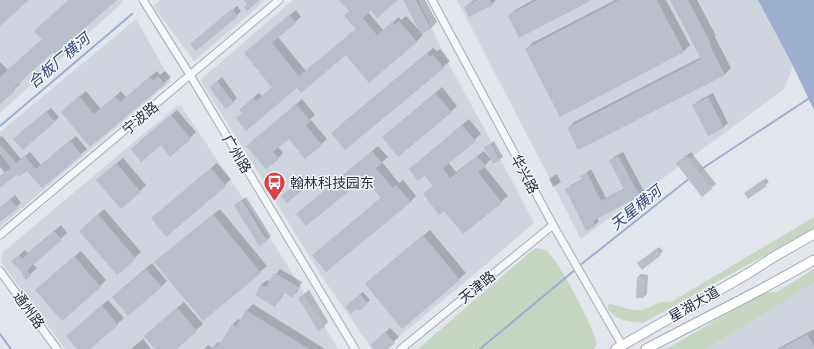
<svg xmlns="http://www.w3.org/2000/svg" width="814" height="349" viewBox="0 0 814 349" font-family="'Fira Sans Condensed','Noto Sans SC',sans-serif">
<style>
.built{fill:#d0d4de}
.green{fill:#c6d6c3}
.water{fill:#9cafce}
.shadow{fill:#0003}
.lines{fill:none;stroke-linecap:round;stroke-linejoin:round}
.stream{stroke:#9cafce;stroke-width:2}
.building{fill:#b9beca}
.tertiary-casing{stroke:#a7abb7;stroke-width:9}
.primary-casing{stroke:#a1a8b8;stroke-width:11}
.tertiary{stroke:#f6f7f9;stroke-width:7}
.primary{stroke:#fff;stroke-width:9}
.labels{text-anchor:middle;stroke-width:3;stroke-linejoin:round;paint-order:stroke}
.street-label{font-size:14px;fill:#293045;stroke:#f3f5f9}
.poi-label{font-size:14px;fill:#293045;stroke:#f3f5f9;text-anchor:start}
.water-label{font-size:15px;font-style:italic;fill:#304a7c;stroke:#f3f5f9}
</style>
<rect width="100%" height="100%" fill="#e3e5ec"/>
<g class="built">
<path d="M0,0H122L123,2L0,113Z"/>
<path d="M161,0H266L194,61L153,6Z"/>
<path d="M293,0H418L451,68L489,137L534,223L483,267L384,349H372L322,277L240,143L200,80Z"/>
<path d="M457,0H758L793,66L784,89L581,239Z"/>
<path d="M136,19L171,81L0,227V132Z"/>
<path d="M177,106H181L283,258L338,349H65L1,262L3,252Z"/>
<path d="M814,283V349H707Z"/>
</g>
<g class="green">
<path d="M814,217V228L643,323C630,322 613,320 607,307L609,304C619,305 630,311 640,310C652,308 659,299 671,302Z"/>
<path d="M535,248C539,249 544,249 547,251C560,263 593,326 597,344L594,349H418Z"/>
<path d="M814,269V283L707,349H666L765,292H777Z"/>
</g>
<path class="water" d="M758,0H814V110L793,66Z"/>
<g class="shadow">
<path d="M69,0H115L53,51L19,82L20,84L0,102V62L8,70L43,39Z"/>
<path d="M341,0H397L371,9L368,12L383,30L399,17L401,20L406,16L421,32L404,0H425L437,22L431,28L421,33L423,35L417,41L369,82L346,54L297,87L243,112L246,104L259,93L262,96L273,87L251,48L296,10L301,17L278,37L306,71L357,28L351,11Z"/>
<path d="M474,0H496L492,4L465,7Z"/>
<path d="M533,0H590L509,16L515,10Z"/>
<path d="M615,0H666L690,45L684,51L526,50L532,43Z"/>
<path d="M671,0H697L716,36L715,37L731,68L725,74L579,149L568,128L574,122L701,57Z"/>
<path d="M237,6L241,11L237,15L196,40Z"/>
<path d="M433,48L437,51L440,49L450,61L345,149L338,127Z"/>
<path d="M157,71L160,75L165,71L171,77L90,145L68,106L86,91L101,109L121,91L126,97Z"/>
<path d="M222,77L237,98L233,102L215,83Z"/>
<path d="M442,87L457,106L451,112L383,137Z"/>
<path d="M713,93L728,123L723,127L694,105L698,101Z"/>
<path d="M302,99L315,115L310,119L327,139L306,158L289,138L278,147L283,153L278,158L253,141Z"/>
<path d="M51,108L59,117L54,122L19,134Z"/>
<path d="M177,110L196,132L190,138L161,144L138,143Z"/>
<path d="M469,119L481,134L448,162L456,172L484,151L489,157H490L485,148L494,141L503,157L493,163L491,159L484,166L508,196L463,233L445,210L424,194L434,185L425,174L410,169Z"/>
<path d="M2,136L21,159L30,152L41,165L76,136L87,149L42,187L27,169L17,173L0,187V176L5,173L0,167V137Z"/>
<path d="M378,146L388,157L382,162L399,183L403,180L416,196L410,202L313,255L382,197L365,176L297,214Z"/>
<path d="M623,152L644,191L639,196L597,217L599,221L595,225L566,190L571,185L583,179L582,176L591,169L606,198L625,188L611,160L615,156Z"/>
<path d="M691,152L716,184L711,188L682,159Z"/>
<path d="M123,158L146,185L140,191L104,174Z"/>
<path d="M217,163L231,179L225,185L158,213Z"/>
<path d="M308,174L313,180L287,202V192Z"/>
<path d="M557,174L561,182L553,187L549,179Z"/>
<path d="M766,178L769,182L748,198V191Z"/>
<path d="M15,195L21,203L0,221V208Z"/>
<path d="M246,197L271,236L267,240L235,205Z"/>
<path d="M104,209L141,252L117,274L80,231Z"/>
<path d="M220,209L267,266L203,320L162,256Z"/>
<path d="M61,225L67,233L33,264L37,268L26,278L19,255L25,250L28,253Z"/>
<path d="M430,230L466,273L402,327L372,278Z"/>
<path d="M659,247L663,251L660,254L641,261Z"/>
<path d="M81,251L106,280L100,286L43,284Z"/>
<path d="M152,263L167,281L161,287L119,291Z"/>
<path d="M280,269L302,282L297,292L292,296L285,292L279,301L275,306L256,295L262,284L267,280L270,282Z"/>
<path d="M641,274L648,275L647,294L644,297L638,277Z"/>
<path d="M309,290L328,322L324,326L299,298Z"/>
<path d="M363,292L370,300L367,303L349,304Z"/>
<path d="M108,300L124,318L89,349H79L74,330Z"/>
<path d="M184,302L203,324L175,349H157L151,330Z"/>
<path d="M253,304L325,349H204L208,345L212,348L218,342L219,343L224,339L232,325L238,319L241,320L247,310Z"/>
<path d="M390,328L399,337L386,349H375L376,341Z"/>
<path d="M814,329V349H777Z"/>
<path d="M143,339L151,349H131Z"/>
</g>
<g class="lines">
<g class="stream">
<path d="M0,126L132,14"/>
<path d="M697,173L706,166L814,95"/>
<path d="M579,266L690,178"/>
<path d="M0,334L11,349"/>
<path d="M480,349L576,269"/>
</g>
</g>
<g class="building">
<path d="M0,0H29L0,26Z"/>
<path d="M68,0H117L55,54L53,52L13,89L15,91L0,104V77L42,39L34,31Z"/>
<path d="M244,0H260L247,11L244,7L247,4Z"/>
<path d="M339,0H398L377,18L371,10L363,18L377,35L392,22L395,25L399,21L417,42L369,83L346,55L301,93L297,88L246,131L236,118L242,113L239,110L253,98L256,101L272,88L244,53L289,15L296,23L272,43L299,76L356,29L344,16L349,11Z"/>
<path d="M403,0H416L431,29L421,34Z"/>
<path d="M477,0H490L493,5L469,17L464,7Z"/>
<path d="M537,0H592L519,38L508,15Z"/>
<path d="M619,0H657L684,52L560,117L525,49Z"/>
<path d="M670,0H688L711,43H709L725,75L578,150L567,128L701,59Z"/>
<path d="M232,9L238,16L196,51L190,44Z"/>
<path d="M427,53L430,57L433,55L444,68L345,150L331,133Z"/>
<path d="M158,76L165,84L90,147L61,112L79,96L94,114L115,96L120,102L150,77L153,80Z"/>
<path d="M217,81L234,103L226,109L209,87Z"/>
<path d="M435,93L452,112L398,157L382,137Z"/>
<path d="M708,97L724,128L708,136L692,105Z"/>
<path d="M296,104L311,121L306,125L322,145L305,159L289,139L273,152L279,159L266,169L246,146Z"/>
<path d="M46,111L55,122L23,150L13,139Z"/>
<path d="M171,115L191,139L170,157L161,145L141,162L131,149Z"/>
<path d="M462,125L476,141L443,168L450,178L477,156L486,166L478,172L502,203L463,234L444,211L439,215L423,194L433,186L425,176L418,181L409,169Z"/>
<path d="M70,140L82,155L42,188L27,171L19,177L17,175L0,188V176L11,168L1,155H0V144L16,163L25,156L36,169Z"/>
<path d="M491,144L500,160L493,164L484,147Z"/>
<path d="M372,151L382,163L376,168L393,188L396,185L411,202L326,272L312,255L381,198L365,178L306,226L296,214Z"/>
<path d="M686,155L712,189L702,197L676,163Z"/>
<path d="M618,156L640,196L593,221L596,226L586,231L565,189L583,180L580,176L587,173L601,201L624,189L609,160Z"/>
<path d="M116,163L141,192L121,209L96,180Z"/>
<path d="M211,168L226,186L166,237L151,218Z"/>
<path d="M303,178L309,185L287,203L281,196Z"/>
<path d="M763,180L767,186L748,199L744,193Z"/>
<path d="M10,199L18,208L0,222V207Z"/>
<path d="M242,200L267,241L259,246L234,205Z"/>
<path d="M98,214L136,259L117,275L79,231Z"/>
<path d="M213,214L261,273L203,321L154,262Z"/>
<path d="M54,231L62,240L27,270L31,275L26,280L22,275L23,274L11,261L19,255L22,259Z"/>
<path d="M423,235L460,280L402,329L365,284Z"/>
<path d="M656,249L661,255L642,270L637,263Z"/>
<path d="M74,256L101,287L62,321L35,290Z"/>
<path d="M146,269L162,287L128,316L112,297Z"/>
<path d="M274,273L299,287L292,298L284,292L275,307L255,295L261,284L266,287Z"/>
<path d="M637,277H645L644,298H636Z"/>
<path d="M304,294L325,327L318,331L298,298Z"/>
<path d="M360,294L368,304L359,311L357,309L351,314L345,307Z"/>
<path d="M102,305L118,325L90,349H77L66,336Z"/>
<path d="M177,307L197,331L177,349H155L144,336Z"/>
<path d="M246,310L309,349H212L222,341L232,324L236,327Z"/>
<path d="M385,332L395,343L388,349H374L370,345Z"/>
<path d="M807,334L814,346V349H780Z"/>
</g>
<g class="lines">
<defs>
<g id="tertiary">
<path d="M143,0L190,75L355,349"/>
<path d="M432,0L553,225L622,345"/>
<path d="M0,235L279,0"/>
<path d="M0,271L57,349"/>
<path d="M401,349L553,225"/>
</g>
<g id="primary">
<path d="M616,349L749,273L772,258L814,234"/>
<path d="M646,349L760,290L814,260"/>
</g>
</defs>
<use href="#tertiary" class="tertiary-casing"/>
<use href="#primary" class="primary-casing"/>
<use href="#tertiary" class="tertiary"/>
<use href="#primary" class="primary"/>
</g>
<defs>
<symbol id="bus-pin" viewBox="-11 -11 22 30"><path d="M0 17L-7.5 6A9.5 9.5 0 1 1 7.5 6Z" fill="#d74148" stroke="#f3f5f9"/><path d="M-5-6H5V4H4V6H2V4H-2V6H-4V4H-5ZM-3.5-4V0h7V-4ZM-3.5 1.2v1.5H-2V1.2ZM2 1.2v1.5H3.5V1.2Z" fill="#fff"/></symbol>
</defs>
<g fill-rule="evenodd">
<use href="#bus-pin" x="262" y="170" width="25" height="34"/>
</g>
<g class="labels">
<g class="street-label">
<text transform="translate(140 118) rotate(-40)" y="5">宁波路</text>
<text transform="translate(237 154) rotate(59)" y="5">广州路</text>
<text transform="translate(525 174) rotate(62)" y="5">华兴路</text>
<text transform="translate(477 287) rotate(-39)" y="5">天津路</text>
<text transform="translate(694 304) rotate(-30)" y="5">星湖大道</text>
<text transform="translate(29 310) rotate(54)" y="5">通州路</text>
</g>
<g class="poi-label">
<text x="290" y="188">翰林科技园东</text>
</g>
<g class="water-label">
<text transform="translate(59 61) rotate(-40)" y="5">合板厂横河</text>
<text transform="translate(636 208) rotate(-39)" y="5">天星横河</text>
</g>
</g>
</svg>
